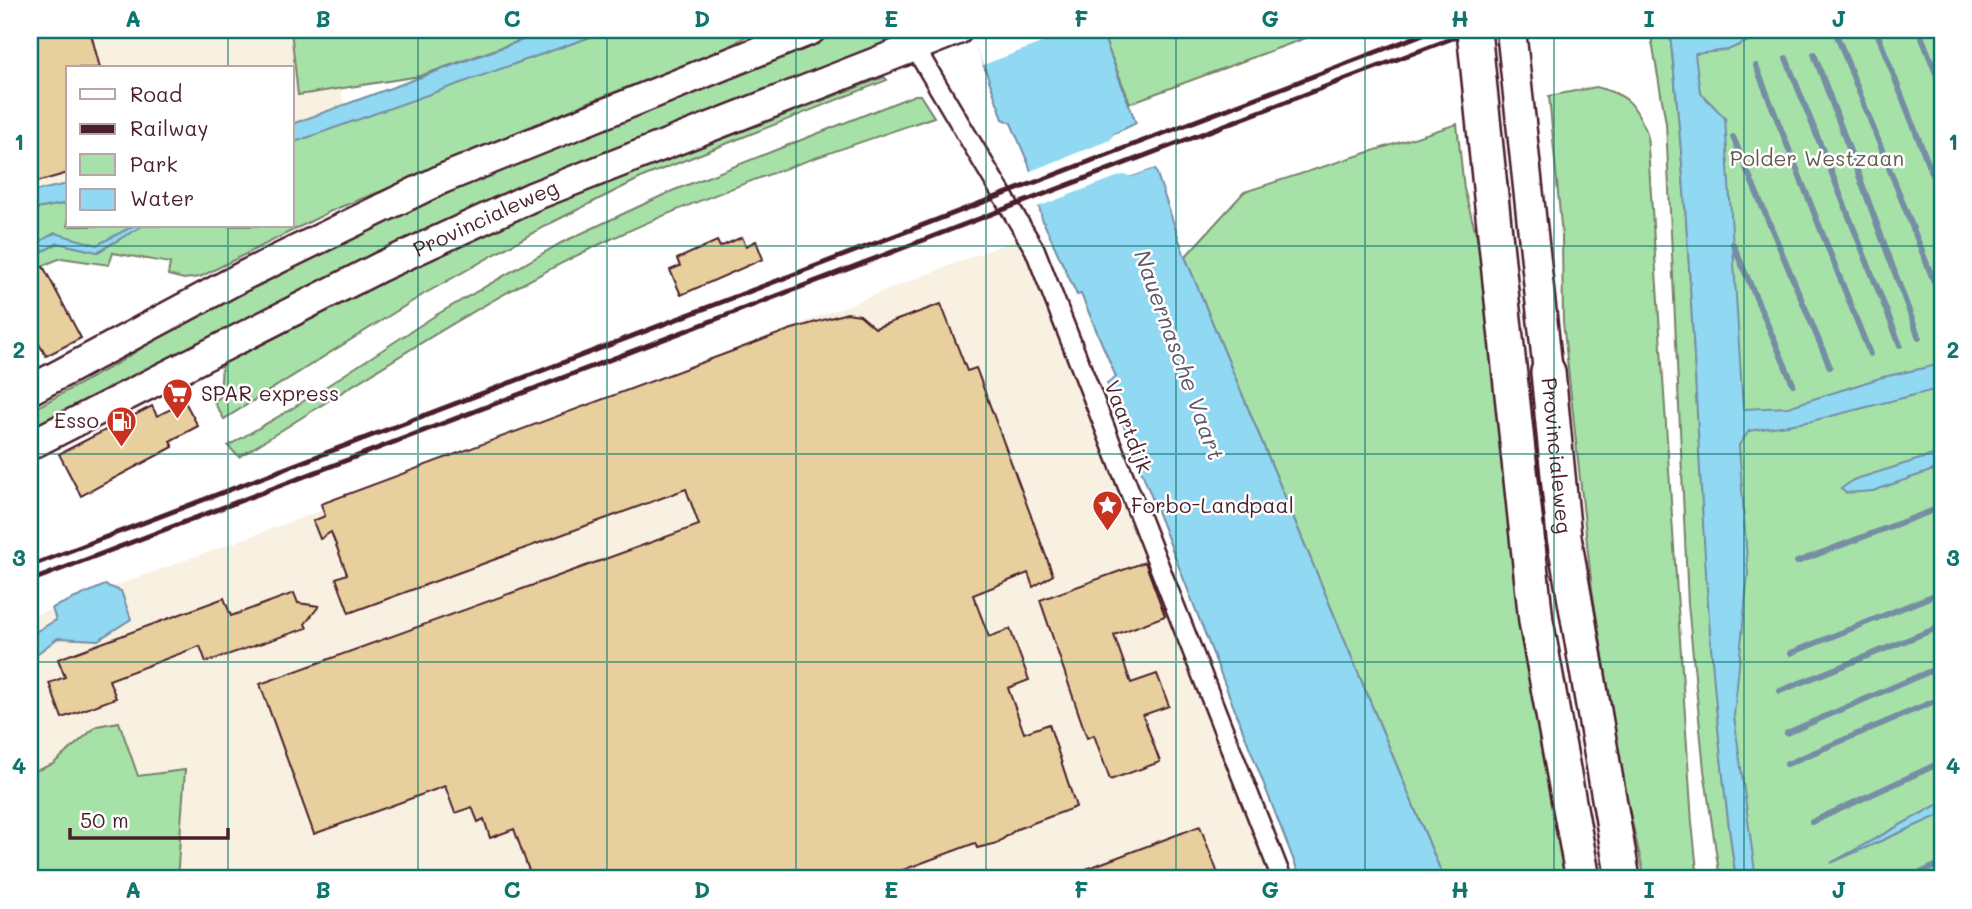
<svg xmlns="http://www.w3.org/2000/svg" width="1972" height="909" viewBox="0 0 1972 909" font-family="Mali,sans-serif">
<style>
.built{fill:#f8f1e2}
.green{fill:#a6e2a8;stroke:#78806a;stroke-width:2}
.water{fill:#91d8f3;stroke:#758ea3;stroke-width:2}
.pier{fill:#fff}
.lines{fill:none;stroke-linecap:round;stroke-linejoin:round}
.stream{stroke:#758ea3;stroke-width:6}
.building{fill:#e8d09e;stroke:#4a1f2b;stroke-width:2}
.street-casing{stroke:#4a1f2b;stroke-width:23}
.primary-casing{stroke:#4a1f2b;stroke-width:33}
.highway-casing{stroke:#4a1f2b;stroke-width:38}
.street{stroke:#fff;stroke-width:18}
.primary{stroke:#fff;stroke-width:28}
.highway{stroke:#fff;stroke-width:33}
.rail{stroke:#4a1f2b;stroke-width:5}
.highway-bridge-casing{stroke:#4a1f2b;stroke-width:38;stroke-linecap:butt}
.highway-bridge{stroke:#fff;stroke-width:33}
.grid{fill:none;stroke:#0f766e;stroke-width:2;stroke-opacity:0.55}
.labels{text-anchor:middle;stroke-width:5;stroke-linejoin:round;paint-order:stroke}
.park-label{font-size:21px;fill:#665a50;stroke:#fff}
.street-label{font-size:21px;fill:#4a1f2b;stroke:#fff}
.poi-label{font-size:21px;fill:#4a1f2b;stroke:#fff;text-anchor:start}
.water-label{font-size:23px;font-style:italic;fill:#5f5667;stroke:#fff}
.neatline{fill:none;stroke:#0f766e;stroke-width:2.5}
.grid-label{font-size:23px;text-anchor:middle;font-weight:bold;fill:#0f766e}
</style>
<rect width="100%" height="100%" fill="#fff"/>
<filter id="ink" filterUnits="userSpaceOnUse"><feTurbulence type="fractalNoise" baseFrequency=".0143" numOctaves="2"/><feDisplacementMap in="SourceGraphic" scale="14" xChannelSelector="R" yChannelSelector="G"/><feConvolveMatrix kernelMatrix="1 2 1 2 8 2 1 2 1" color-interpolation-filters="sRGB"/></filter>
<g filter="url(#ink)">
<g class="built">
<path d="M30,30H326L351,130L292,148V68H68V217L30,229Z"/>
<path d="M1020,238L1272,879H30V617L328,508Z"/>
</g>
<g class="green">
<path d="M291,30H550L420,76L298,95Z"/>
<path d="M610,30H756L720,52L589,102L430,172L333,210L200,277L184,279L168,275L170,263L113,253L109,265L61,258L30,271V258L58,243L98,252L142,226H292V142Z"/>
<path d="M846,30H893L888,42L30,435V411L118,363L171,329L451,190Z"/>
<path d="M1101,30H1327L1130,103Z"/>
<path d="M1650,30H1942V879H1740L1700,298L1670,34C1701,315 1696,599 1736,879H1720L1704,770L1688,604L1666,123Z"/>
<path d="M884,77L887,80L645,176L547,225L424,294L224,419L214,402L220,397L222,364L404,272L540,209Z"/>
<path d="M1596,87C1628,95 1634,102 1647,133L1692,823L1698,879H1645L1624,787L1592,589L1563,322L1562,236L1549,96Z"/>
<path d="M915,95H920L934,117C826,154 717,190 613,238C482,299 361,381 239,457L228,446L293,408L436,315L561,243L672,191Z"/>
<path d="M1457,124L1464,189L1486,271L1569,879H1444L1185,257L1244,192Z"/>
<path d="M68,203V226H133L97,246L55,233L30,247V210Z"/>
<path d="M119,722L138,776L185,770L177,879H30V773L53,764L97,726Z"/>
</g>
<g class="water">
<path d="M550,30H610L292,143V124Z"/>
<path d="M971,30H1101L1136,123L1114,134L1132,176L1155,168L1185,257L1444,879H1301L1125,429L1107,383L1116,377L1081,294L1077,295L1042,219L1029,165L1011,123L1003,119Z"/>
<path d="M1684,30H1773L1728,50L1695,54L1700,92L1725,118L1743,409L1788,407L1883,377L1942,364V388L1812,421L1749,431L1739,445L1748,574L1734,716L1756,879H1736C1695,599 1701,315 1670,34Z"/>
<path d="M68,184V203L30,210V192Z"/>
<path d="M133,226H142L97,252L58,243L30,258V247L55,233L97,245Z"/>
<path d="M1942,452V467L1873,491L1846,493L1841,489L1853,480Z"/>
<path d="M105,585L121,591L131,619L98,640L58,638L30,659V635L56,620L52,608Z"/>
<path d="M1942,802V814L1831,863Z"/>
</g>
<g class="pier">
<path d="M969,30H1076L983,65Z"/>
<path d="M1140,124L1138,128L1119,136L1134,172L1154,164L1158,167L1132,176L1122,175L1035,208L1028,172L1110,140L1114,134Z"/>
</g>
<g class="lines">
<g class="stream">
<path d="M1876,30L1942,199"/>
<path d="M1919,30L1942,89"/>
<path d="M1837,36L1942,302"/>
<path d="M1814,54L1919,338"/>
<path d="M1786,58L1900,345"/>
<path d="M1756,66L1870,354"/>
<path d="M1733,137L1830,367"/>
<path d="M1733,244L1793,384"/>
<path d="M1797,562L1942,507"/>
<path d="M1791,653L1942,592"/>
<path d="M1780,691L1942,626"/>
<path d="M1787,733L1942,666"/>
<path d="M1787,764L1942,698"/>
<path d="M1812,822L1942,762"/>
<path d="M1907,879L1942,863"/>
</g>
</g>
<g class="building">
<path d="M30,30H90L100,68H68V173L30,184Z"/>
<path d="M742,237L746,246L756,241L763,259L681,295L670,270L680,266L677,259L717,241L720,247Z"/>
<path d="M43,266L81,338L46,356L35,337L30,339V273Z"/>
<path d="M941,304L967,371L976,368L1053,575L1033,587L1028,573L973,595L989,637L1010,629L1029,680L1008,688L1024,733L1049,724L1076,807L1017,829L997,843L977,848L975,843L879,879H532L514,829L490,838L484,819L478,822L472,807L455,813L445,786L314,834L260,684L699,525L686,489L349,613L336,578L347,574L331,532L320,539L313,521L325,516L321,504L789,330L847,313L860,315L875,328Z"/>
<path d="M185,402L198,426L170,441L173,447L81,496L59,454L152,406L157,416Z"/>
<path d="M1145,562L1165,616L1114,635L1131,683L1157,674L1169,706L1143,715L1160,762L1110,780L1094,735L1087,738L1040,600Z"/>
<path d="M294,593L298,603L319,606L305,624L307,628L206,662L200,646L109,680L116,698L62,718L49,683L65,677L58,659L224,598L231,616Z"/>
<path d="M1200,826L1220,879H1065V877Z"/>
</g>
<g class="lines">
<defs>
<path id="street" d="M914,46L1035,250L1282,879"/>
<g id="primary">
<path d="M1511,30L1548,372"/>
<path d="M30,390L245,275L442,179L811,30"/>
<path id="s1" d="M30,445L380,267L534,196L958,30"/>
</g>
<g id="highway">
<path d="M1490,187L1536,621L1583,879"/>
<path id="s2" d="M1548,372L1564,537L1623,879"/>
</g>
</defs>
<use href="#street" class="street-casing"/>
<use href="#primary" class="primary-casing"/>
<use href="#highway" class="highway-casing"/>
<use href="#street" class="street"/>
<use href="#primary" class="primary"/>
<use href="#highway" class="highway"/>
<g class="rail">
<path d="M30,566L1434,30"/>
<path d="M30,581L1474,30"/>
</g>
<defs>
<path id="highway-bridge" d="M1474,30L1490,187"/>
</defs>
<use href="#highway-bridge" class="highway-bridge-casing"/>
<use href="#highway-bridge" class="highway-bridge"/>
</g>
</g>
<path class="grid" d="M228,30V68M418,30V879M607,30V879M796,30V879M986,30V879M1176,30V879M1365,30V879M1554,30V879M1744,30V879M228,226V879M30,246H1942M30,454H1942M30,662H1942"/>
<defs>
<symbol id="supermarket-pin" viewBox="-11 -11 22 30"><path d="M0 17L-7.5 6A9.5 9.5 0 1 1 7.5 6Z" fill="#c8321e" stroke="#fff"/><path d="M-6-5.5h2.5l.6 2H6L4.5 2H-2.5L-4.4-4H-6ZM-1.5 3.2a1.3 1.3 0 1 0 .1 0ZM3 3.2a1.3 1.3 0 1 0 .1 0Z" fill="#fff"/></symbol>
<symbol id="fuel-pin" viewBox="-11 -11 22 30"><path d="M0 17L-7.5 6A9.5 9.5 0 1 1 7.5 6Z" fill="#c8321e" stroke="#fff"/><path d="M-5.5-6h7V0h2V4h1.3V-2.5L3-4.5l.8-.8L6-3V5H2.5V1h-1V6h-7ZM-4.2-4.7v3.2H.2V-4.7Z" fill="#fff"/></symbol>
<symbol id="sight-pin" viewBox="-11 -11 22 30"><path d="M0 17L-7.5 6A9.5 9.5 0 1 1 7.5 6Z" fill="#c8321e" stroke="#fff"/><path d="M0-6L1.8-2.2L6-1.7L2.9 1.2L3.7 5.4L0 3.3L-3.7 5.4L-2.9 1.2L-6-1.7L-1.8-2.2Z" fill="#fff"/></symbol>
</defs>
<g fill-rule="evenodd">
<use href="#supermarket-pin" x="160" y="376" width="35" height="47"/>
<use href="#fuel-pin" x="104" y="404" width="35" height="47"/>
<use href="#sight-pin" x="1090" y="488" width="35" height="47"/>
</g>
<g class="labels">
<g class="park-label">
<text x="1817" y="166">Polder Westzaan</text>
</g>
<g class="street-label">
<text dy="7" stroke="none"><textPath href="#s1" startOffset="509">Provincialeweg</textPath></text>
<text transform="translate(1128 427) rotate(69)" y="7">Vaartdijk</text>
<text dy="7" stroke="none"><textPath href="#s2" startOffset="84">Provincialeweg</textPath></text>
</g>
<g class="poi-label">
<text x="201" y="401">SPAR express</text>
<text x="99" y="428" text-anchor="end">Esso</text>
<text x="1131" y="513">Forbo-Landpaal</text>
</g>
<g class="water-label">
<text transform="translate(1179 355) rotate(70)" y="8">Nauernasche Vaart</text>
</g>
</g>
<rect width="1972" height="909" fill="none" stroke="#fff" stroke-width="77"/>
<rect x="66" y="66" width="228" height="161" fill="#ffffff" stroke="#b7a5aa" stroke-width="2"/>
<rect x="80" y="89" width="35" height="10" fill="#ffffff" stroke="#b7a5aa" stroke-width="2"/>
<text x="130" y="102" font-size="21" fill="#4a1f2b">Road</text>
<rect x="80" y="124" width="35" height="10" fill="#4a1f2b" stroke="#b7a5aa" stroke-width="2"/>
<text x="130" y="136" font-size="21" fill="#4a1f2b">Railway</text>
<rect x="80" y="154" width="35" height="21" fill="#a6e2a8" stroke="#b7a5aa" stroke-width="2"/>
<text x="130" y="172" font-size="21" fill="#4a1f2b">Park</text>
<rect x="80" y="189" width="35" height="21" fill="#91d8f3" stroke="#b7a5aa" stroke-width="2"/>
<text x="130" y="206" font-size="21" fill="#4a1f2b">Water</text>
<path d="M70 828v10h158v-10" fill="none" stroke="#4a1f2b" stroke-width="3.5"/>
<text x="80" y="828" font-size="21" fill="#4a1f2b" stroke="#ffffff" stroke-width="5" paint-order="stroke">50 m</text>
<rect x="38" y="38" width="1896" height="832" class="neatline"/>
<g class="grid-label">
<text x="133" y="27">A</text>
<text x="323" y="27">B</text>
<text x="512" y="27">C</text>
<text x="702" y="27">D</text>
<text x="891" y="27">E</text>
<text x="1081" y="27">F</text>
<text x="1270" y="27">G</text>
<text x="1460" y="27">H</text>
<text x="1649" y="27">I</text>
<text x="1839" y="27">J</text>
<text x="19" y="150">1</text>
<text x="1953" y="150">1</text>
<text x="19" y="358">2</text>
<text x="1953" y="358">2</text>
<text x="19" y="566">3</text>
<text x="1953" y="566">3</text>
<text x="19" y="774">4</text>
<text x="1953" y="774">4</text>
<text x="133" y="898">A</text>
<text x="323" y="898">B</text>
<text x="512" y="898">C</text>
<text x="702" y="898">D</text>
<text x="891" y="898">E</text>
<text x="1081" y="898">F</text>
<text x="1270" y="898">G</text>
<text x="1460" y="898">H</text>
<text x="1649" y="898">I</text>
<text x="1839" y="898">J</text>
</g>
</svg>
